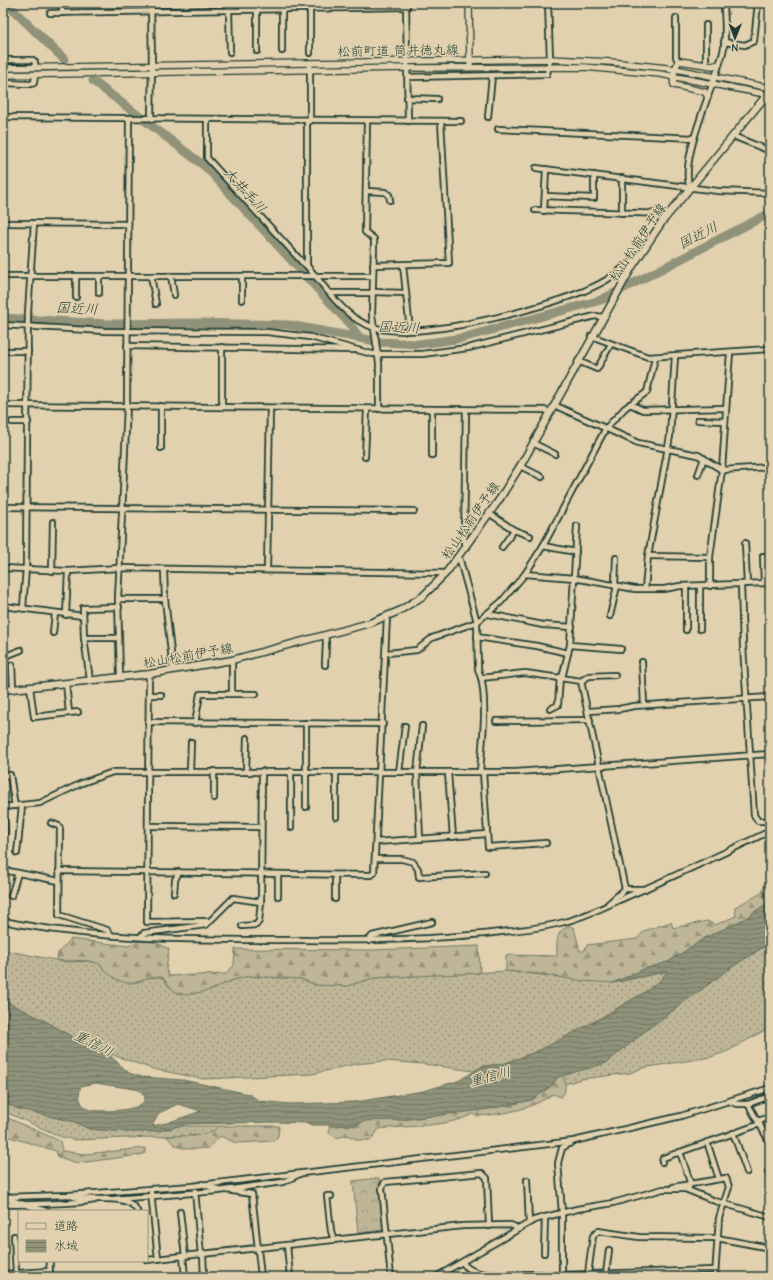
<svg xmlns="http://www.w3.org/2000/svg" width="773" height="1280" viewBox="0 0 773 1280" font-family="'Comic Neue','Klee One',sans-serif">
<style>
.grass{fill:url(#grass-dots);stroke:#6f7a66}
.forest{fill:url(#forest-firs);stroke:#6f7a66}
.park{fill:url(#park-crowns);stroke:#6f7a66}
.water{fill:url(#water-rules);stroke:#63715e;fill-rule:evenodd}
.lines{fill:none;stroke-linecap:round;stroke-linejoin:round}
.river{stroke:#90937a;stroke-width:9}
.minor-casing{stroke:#1f3d34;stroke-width:8}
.tertiary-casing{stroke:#1f3d34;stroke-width:8}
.secondary-casing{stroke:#1f3d34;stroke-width:9}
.minor{stroke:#e2d1ae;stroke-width:4.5}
.tertiary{stroke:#e2d1ae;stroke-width:5.5}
.secondary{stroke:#e2d1ae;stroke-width:6}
.labels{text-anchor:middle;stroke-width:3;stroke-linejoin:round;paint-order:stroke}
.street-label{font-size:13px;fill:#1f3d34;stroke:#e2d1ae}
.water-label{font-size:14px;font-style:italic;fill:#2a463b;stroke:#e2d1ae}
</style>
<defs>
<pattern id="grass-dots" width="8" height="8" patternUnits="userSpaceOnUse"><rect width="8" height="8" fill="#bfb698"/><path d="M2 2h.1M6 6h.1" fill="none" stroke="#9b957d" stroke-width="1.8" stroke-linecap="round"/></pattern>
<pattern id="forest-firs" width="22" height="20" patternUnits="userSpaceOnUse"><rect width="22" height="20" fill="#bfb698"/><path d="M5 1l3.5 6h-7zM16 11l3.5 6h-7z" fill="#9b957d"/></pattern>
<pattern id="park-crowns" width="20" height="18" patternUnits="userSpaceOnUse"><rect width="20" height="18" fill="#bfb698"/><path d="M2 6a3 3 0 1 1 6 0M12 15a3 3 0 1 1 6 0" fill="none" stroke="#9b957d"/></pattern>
<pattern id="water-rules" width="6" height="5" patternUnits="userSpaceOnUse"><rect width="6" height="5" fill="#90937a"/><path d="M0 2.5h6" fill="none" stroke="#757965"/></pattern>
</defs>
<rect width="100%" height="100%" fill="#e2d1ae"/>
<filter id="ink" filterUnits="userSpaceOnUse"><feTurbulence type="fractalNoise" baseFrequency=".025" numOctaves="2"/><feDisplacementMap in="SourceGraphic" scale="8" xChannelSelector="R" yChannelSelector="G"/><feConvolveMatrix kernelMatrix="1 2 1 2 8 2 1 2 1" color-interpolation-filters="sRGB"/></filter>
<g filter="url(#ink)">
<g class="grass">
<path d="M770,943V1021L765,1020V1030L728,1051L711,1057L642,1068L630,1073L581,1079L565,1084L562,1075L606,1063L649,1028L732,967Z"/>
<path d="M3,950L66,962L90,961L100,964L105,971L118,980L137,982L151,976L162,977L169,987L211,990L233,980L249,976L301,979L316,985L347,986L373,978L506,971L613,983L668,971L661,980L645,992L569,1036L538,1051L503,1064L483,1066L473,1071L424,1064L385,1061L355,1064L312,1074L204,1079L153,1069L107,1053L74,1038L47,1022L3,1000Z"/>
<path d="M3,1102L19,1109L75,1122L89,1129L127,1132H152L179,1126H219L216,1130L204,1135L75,1140L62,1137L3,1111Z"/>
</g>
<g class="forest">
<path d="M770,873V899L767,903L744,919L705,938L668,962L644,969L613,983L583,981L541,974L506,971V955L557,956C557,942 555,930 570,926L574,928L580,951H584L587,945L637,939L644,931L671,922L673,928L707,921L715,925L736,916L735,907L762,893L767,876Z"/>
<path d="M71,939L129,946L134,941L155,942L169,949L166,969L169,976L226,974L234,965L235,949L372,950L479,946L480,973L373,978L347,986L316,985L301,979L249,976L233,980L211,990L186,995L175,992L162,977C147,976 141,983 129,983C121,983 111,976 105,971C103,968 102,965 99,964C85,957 71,963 57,960L58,953Z"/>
<path d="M562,1075C566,1081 567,1092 561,1097L553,1094C529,1110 505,1114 477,1116L472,1114C452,1127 403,1126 379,1129L371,1140H358L347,1135L337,1138L329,1133V1126L357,1125L364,1121L373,1120H400L489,1109L518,1103L550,1087L558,1077Z"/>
<path d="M3,1116L60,1141L62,1151L85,1154L145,1148V1153L140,1155L78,1163L58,1157L56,1151L3,1135Z"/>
<path d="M219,1126H279L278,1136L274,1141L236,1143L220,1136L209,1148C193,1149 176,1152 167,1136C183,1135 207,1139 219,1126Z"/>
</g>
<g class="park">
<path d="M379,1178L384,1226L382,1230L358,1233L353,1181Z"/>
<path d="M697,1272H711L713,1277H697Z"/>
</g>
<path class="water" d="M770,902V943L732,967L649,1028L606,1063L558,1077L550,1087L532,1100L489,1109L400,1120L364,1121L357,1125H312L305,1123L278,1122L187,1124L159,1131L127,1132L89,1129L75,1122L19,1109L3,1102V1000L47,1022L74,1038L107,1053L129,1073L142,1077L183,1080L249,1094L259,1101L290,1104L355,1102L423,1091L458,1081L483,1066L503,1064L538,1051L607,1015L645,992L661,980L667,971L613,983L644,969L668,962L705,938L744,919ZM96,1083L140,1090L145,1097C144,1101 143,1103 140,1105C131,1111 100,1112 90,1110C80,1107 77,1094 81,1086ZM178,1104L201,1111L167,1123L152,1126L159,1113Z"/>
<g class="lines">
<g class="river">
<path d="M6,3L64,59"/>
<path d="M93,81L207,168L348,322L359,337"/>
<path d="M3,318L107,324L198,323L289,325L381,342L418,344L435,342L462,338L601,300L770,213"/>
</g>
<defs>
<g id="minor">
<path d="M62,3V13"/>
<path d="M151,3L152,65L151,116L153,119"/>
<path d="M259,3V9"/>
<path d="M406,3L408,121"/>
<path d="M310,8V53"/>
<path d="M257,9V51"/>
<path d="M282,9V51"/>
<path d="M229,10L230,52"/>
<path d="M50,13L407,7"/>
<path d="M676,18V57L678,61"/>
<path d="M706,25V65"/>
<path d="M724,42L745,45L754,41L758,3"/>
<path d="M3,60H33L35,62V68"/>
<path d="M310,63V121"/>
<path d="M408,77L547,74L550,59L548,3"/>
<path d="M3,83L31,84L34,83L35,75"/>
<path d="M407,98L437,99"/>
<path d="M3,117L461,121"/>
<path d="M488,117L492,76"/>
<path d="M207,120V158L302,262L307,266"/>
<path d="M307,121V266C324,285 341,313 365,324C408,346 539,309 584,291C593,287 603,283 611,277C620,272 626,262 636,261"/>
<path d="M367,122L365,232L374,239V245L372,315L379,363V409"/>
<path d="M498,129L694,138"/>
<path d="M733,136L770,151"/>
<path d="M536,168L718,191L770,193"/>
<path d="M690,187C678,162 716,81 723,52C727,37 724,18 724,3"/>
<path d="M366,191L385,192L389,195L390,200"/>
<path d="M545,196L594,198V175"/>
<path d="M535,210L668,214"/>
<path d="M544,211L546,169"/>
<path d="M622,213V178"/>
<path d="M3,223L128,224"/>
<path d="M373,265L449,263L441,121"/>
<path d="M403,265L410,330"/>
<path d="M3,276H373"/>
<path d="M151,276L156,304"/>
<path d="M171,276L174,295"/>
<path d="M373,292L406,293"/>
<path d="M99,293V276"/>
<path d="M331,293H373"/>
<path d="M76,297V276"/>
<path d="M242,300V276"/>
<path d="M3,325L105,331L267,332L310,337L372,354H422L468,348L595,316L603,317"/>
<path d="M591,336L648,357L770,349"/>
<path d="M127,346L355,350"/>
<path d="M3,351H28"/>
<path d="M578,361L597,369L611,344"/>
<path d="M630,404L643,410L726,408"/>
<path d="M3,405L545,410L551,412"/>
<path d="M554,405L638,443L698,455L722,470L770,467"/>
<path d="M222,407V347"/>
<path d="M432,410V455"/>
<path d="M466,410L464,543L466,547"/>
<path d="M770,413V416"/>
<path d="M698,420L725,421"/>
<path d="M12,422H28"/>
<path d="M533,443L555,454"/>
<path d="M161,448V406"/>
<path d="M365,457L367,409"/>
<path d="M520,466L542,477"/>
<path d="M698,475L704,458"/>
<path d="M3,507L414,511"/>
<path d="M490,514L514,530L530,536"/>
<path d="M745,543L747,584"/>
<path d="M543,546L576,552"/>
<path d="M502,547L514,530"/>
<path d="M648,556L710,557"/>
<path d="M763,556L764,583"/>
<path d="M459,557L477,622L478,668C478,673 482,677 482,682C487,711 482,743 480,772"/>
<path d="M3,568L68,571L119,568L446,573"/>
<path d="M164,569L165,599L173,670"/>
<path d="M267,570L270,408"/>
<path d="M52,571L53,522"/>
<path d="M525,574L574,578L635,589H664L680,586L770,583"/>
<path d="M741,585L743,646L754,815L758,821H770"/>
<path d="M615,586L616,558"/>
<path d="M686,586V630"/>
<path d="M700,586V629"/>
<path d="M710,586V557L722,470L730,352"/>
<path d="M645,589L648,556L670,436L675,356"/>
<path d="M118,599H165"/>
<path d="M3,606L83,616"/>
<path d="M23,608L26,568L28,312L34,223"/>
<path d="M488,614L543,625L572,627"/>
<path d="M66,615L68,571"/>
<path d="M610,616L617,586"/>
<path d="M53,633L55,613"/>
<path d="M325,635L326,642L325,665"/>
<path d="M477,637L537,646L568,653"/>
<path d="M84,638H119"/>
<path d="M570,645L621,649"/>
<path d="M387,653L417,650L432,638L477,622L501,602L525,574L543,546L606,428L625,408L647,392L655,358"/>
<path d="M3,657L21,650"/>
<path d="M642,662L644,705"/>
<path d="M12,665L13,688"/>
<path d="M149,674L147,922L208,921"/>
<path d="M120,677L118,599L127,406L129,119"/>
<path d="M481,678L525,673L581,681L625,889"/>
<path d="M562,678L570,645L577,526"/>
<path d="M90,680L84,638L83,608L119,607"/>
<path d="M581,681L589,676L615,675"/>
<path d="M66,683L69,713"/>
<path d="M30,687L34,717L78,712"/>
<path d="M232,694V660"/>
<path d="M149,695H161"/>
<path d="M550,709L558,705L560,677"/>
<path d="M589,711L619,709L634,706L770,697"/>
<path d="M496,721L590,720"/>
<path d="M148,722L383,724"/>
<path d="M195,723L200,694H256"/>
<path d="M190,771L191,742"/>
<path d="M246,771L247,738"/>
<path d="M336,772V817"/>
<path d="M399,772L405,726"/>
<path d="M483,772L488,847L546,843"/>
<path d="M448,773L453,837"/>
<path d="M3,776L10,775L15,806"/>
<path d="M214,798V771"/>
<path d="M3,807L40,803L82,783L113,772H516L770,754"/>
<path d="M3,807L5,832"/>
<path d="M306,807V723"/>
<path d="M51,823L59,826L60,829L59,915L107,930L110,934"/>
<path d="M148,826L261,827"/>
<path d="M291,827V771"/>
<path d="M420,839L417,773L422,726"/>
<path d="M376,842L487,834"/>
<path d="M17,853L22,806"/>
<path d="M375,859H402L413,862L418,869L419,877L485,873"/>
<path d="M3,870L59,881"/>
<path d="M59,871L371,875L374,873L387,617"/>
<path d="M335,875V899"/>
<path d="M174,893L175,880L179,872"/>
<path d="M11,896L18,873"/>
<path d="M278,896V874"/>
<path d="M608,904L625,889H645"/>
<path d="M3,921C101,941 204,940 303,940C370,941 435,940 501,932C522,930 543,928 564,922C585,917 606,906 626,897C675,876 722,854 770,831"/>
<path d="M242,926L256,925L259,921L261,902L262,771"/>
<path d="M141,936L144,933L206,925L233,898L261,902"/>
<path d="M369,941L372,936L432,922"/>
<path d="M731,1102L737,1104H748L770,1143"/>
<path d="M748,1104L770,1096"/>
<path d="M758,1121L770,1117"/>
<path d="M733,1133L747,1172"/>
<path d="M707,1142L719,1179"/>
<path d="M680,1152L690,1182L689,1187"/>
<path d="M662,1162L663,1158L760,1124"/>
<path d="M768,1172H770"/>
<path d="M527,1180L529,1223"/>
<path d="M202,1184L217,1189"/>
<path d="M673,1187L726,1178L729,1187L719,1218L715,1277"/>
<path d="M226,1190L252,1194L261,1277"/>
<path d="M195,1191L201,1255"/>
<path d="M151,1193L158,1259"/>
<path d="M71,1196C89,1204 128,1191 137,1211"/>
<path d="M331,1196H327L331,1231L334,1240"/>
<path d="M3,1197L69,1195L192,1186L574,1141L681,1116L770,1088"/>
<path d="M7,1199L46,1211"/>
<path d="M114,1199L218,1191L283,1182L300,1174"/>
<path d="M3,1204C14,1206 23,1204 35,1204C55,1203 75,1204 95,1200"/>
<path d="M180,1212L185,1256"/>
<path d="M14,1236L16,1273"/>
<path d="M287,1245L290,1277"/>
<path d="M544,1253L545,1217"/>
<path d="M203,1254L204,1277"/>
<path d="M183,1256L463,1226L511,1225L519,1229"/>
<path d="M147,1260L183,1256L185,1277"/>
<path d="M463,1263C474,1280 512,1274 531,1274C541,1274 551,1275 562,1276"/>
<path d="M3,1274L50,1271"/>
<path d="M588,1274L593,1236L598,1231L639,1237L717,1238L770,1248"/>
<path d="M606,1274L609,1250"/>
<path d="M562,1275L715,1270"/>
<path d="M49,1277L50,1261"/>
<path d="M391,1277L382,1188L385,1182L482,1173L487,1178L489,1226"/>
<path d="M436,1277L534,1220L577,1209L613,1203L663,1189H685L715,1201L770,1217"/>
<path d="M562,1277V1213L558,1163L562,1148L574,1141"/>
</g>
<g id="tertiary">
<path d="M469,3L470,63"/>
<path d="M3,68L550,59L611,62L676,69L770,88"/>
<path d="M3,75L408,68L584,67L660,74L770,95"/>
<path d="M708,97L705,92L674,85C672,79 675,64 680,61L712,66L719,64"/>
</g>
<path id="secondary" d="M3,690L149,674L232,660L370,623L399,611L423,596L446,573L499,500L522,463L632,267L662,222L770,91"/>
</defs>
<use href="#minor" class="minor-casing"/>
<use href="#tertiary" class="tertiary-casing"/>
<use href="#secondary" class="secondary-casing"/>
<use href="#minor" class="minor"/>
<use href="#tertiary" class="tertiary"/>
<use href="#secondary" class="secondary"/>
</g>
</g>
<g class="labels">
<g class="street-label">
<text transform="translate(398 50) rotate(-1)" y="5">松前町道 筒井徳丸線</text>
<text transform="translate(637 242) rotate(-56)" y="5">松山松前伊予線</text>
<text transform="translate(470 520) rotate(-55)" y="5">松山松前伊予線</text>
<text transform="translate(188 655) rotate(-10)" y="5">松山松前伊予線</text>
</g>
<g class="water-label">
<text transform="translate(245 190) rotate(48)" y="5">大井手川</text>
<text transform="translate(698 235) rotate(-27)" y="5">国近川</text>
<text transform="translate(77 308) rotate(3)" y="5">国近川</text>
<text transform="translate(399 327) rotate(2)" y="5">国近川</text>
<text transform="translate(94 1043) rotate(27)" y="5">重信川</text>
<text transform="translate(490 1076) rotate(-14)" y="5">重信川</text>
</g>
</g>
<rect width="773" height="1280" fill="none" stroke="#e2d1ae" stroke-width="16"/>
<rect x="8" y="8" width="757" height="1264" fill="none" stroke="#1f3d34" stroke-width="1.5" filter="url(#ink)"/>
<rect x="18" y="1210" width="130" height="52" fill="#e2d1ae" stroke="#94967d"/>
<rect x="26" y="1223" width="20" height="6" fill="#e2d1ae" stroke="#94967d"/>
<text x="54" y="1230" font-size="12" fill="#1f3d34">道路</text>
<rect x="26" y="1240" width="20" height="12" fill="url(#water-rules)" stroke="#94967d"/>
<text x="54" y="1250" font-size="12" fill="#1f3d34">水域</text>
<g transform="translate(735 38) rotate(181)" stroke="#e2d1ae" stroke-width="3" paint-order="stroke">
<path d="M0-3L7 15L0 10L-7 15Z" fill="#1f3d34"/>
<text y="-6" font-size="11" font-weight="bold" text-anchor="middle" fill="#1f3d34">N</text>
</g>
</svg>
